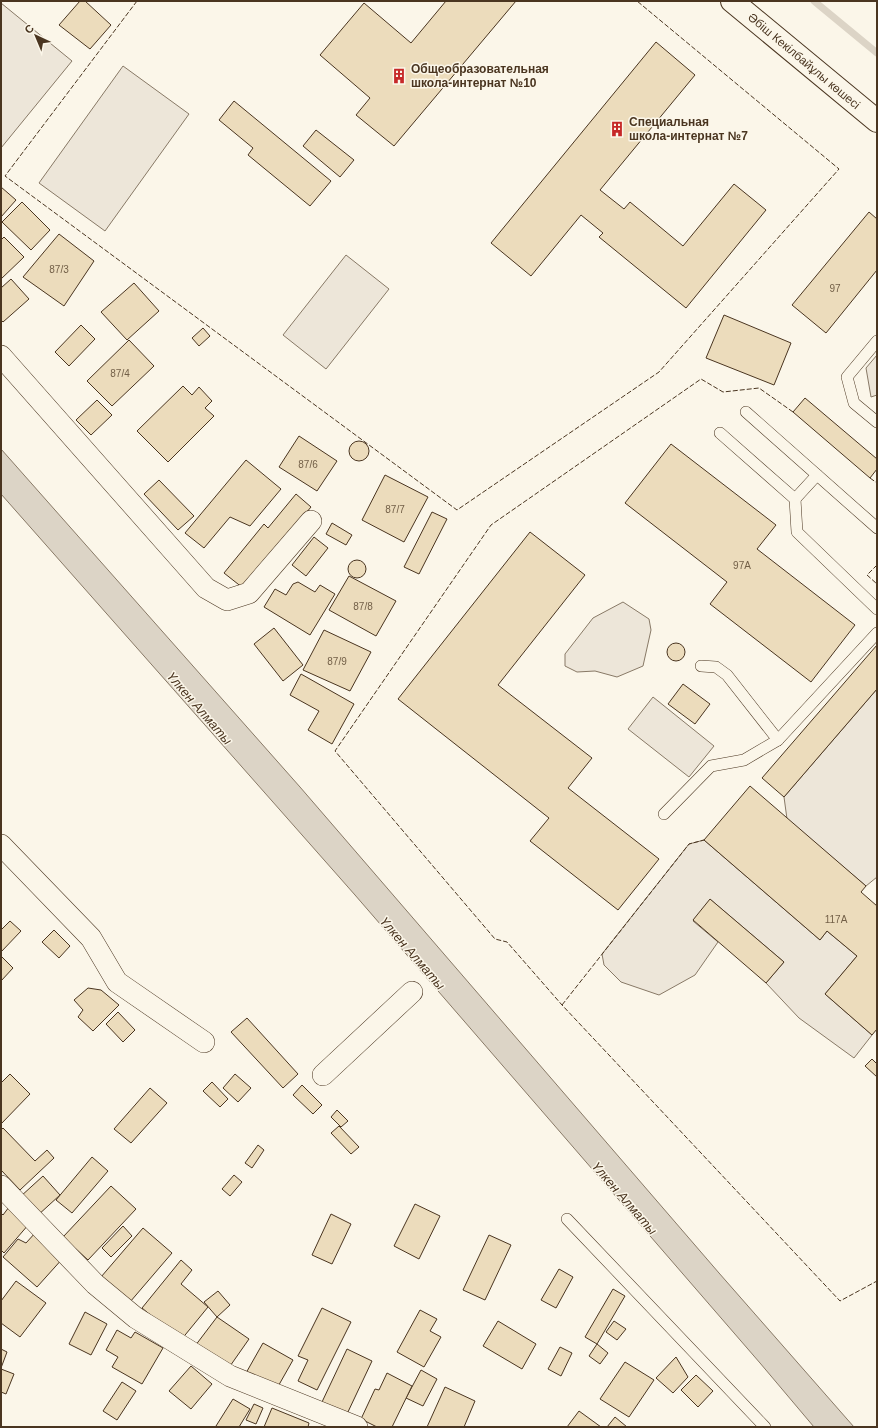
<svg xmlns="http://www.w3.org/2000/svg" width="878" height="1428" viewBox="0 0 878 1428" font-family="Helvetica,sans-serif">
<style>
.green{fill:#ede6d9;stroke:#887966}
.water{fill:#dcd4c6;stroke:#887966}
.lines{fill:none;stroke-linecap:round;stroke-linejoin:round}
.stream{stroke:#dcd4c6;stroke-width:7}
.building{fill:#ecdcbc;stroke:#4a3520}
.lane-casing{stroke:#4a3520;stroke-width:12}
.street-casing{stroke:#4a3520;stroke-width:22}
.secondary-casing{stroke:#4a3520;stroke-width:24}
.lane{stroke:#fbf6e9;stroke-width:11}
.street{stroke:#fbf6e9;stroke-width:21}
.secondary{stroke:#fbf6e9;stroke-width:22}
.fence{stroke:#4a3520;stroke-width:1;stroke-dasharray:5 2;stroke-linecap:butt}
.labels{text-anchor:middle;stroke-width:3;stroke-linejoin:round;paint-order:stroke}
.number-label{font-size:10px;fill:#725f47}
.street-label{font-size:12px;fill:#4a3520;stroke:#fbf6e9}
.poi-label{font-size:12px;font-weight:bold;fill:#4a3520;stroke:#fbf6e9;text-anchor:start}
.water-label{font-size:13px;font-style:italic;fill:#4a3520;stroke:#fbf6e9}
</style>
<rect width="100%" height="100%" fill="#fbf6e9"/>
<g class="green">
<path d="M1,3L72,61L1,148Z"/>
<path d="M123,66L189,114L105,231L39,183Z"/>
<path d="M346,255L389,289L326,369L283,335Z"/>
<path d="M877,355V395L871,397L866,368Z"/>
<path d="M623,602L649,619L651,630L643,666L617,677L595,671L577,672L565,666V654L593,618Z"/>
<path d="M877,689V877L866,886L787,819L784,797Z"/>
<path d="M653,697L714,746L689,777L628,729Z"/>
<path d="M704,840L820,940L827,931L857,956L825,994L872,1035L854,1058L799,1018L766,983L784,962L711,900L693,921L718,942L695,975L659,995L621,982L604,965L602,954L689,844Z"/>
</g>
<path class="water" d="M1,449L300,787L719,1273L854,1427H814L760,1363L355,895L1,494Z"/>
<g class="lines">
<path class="stream" d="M814,1L877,53"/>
</g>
<g class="building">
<path d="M80,1H85L111,25L90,49L59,25Z"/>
<path d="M446,1H516L394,146L356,115L370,98L320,55L364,3L411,43Z"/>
<path d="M656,42L695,75L600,190L624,209L630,202L683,246L734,184L766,210L686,308L599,237L603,233L581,215L531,276L491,243Z"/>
<path d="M234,101L331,181L310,206L248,155L253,148L219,120Z"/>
<path d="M316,130L354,160L340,177L303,146Z"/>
<path d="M1,187L16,200L1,217Z"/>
<path d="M22,202L50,230L31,250L2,222Z"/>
<path d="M869,212L877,219V270L826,333L792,305Z"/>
<path d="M59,234L94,261L64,306L23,277Z"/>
<path d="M4,237L24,257L1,279V240Z"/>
<path d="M11,279L29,299L3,322L1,320V288Z"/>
<path d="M134,283L159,311L127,340L101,312Z"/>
<path d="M724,315L791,343L774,385L706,358Z"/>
<path d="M81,325L95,339L69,366L55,352Z"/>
<path d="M203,328L210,336L199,346L192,338Z"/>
<path d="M129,340L154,366L112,406L87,381Z"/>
<path d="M183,386L192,395L199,387L212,401L205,408L214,416L168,462L137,431Z"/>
<path d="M805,398L877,459V469L870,478L793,412Z"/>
<path d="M97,400L112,415L91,435L76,420Z"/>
<path d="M299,436L337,461L317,491L279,467Z"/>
<circle cx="359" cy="451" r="10"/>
<path d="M671,444L776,525L757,549L855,625L811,682L710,604L727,582L625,503Z"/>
<path d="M246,460L281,489L250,526L230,517L204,548L185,533Z"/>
<path d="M385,475L428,497L404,542L362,520Z"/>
<path d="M159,480L194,516L178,530L144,494Z"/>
<path d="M296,494L311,507L243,588L224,573L264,524L268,528Z"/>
<path d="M432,512L447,519L419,574L404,567Z"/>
<path d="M332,523L352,535L346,545L326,534Z"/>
<path d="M530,532L585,575L498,685L592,758L568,788L659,859L618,910L530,841L549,818L398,699Z"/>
<path d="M314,537L328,548L306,576L292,565Z"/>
<circle cx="357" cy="569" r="9"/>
<path d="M349,576L396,601L376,636L329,610Z"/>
<path d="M298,582L315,592L320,585L335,594L310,635L264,607L275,589L286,595L293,584Z"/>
<path d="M274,628L303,665L283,681L254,644Z"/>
<path d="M324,630L371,652L350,691L303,670Z"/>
<circle cx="676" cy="652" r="9"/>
<path d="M877,645V689L784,797L762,778Z"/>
<path d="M301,674L354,704L332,744L308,730L319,711L290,695Z"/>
<path d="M683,684L710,704L695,724L668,704Z"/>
<path d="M750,786L866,886L861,892L877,906V1029L872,1035L825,994L857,956L827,931L820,940L704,840Z"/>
<path d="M710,899L784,962L766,983L693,920Z"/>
<path d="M10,921L21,931L1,952V930Z"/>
<path d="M54,930L70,946L59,958L42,942Z"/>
<path d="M1,956L13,968L1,981Z"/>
<path d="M88,988L101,990L119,1005L93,1031L78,1017L83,1010L74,1000Z"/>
<path d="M118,1012L135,1030L123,1042L106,1024Z"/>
<path d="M247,1018L298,1074L283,1088L231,1032Z"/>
<path d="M872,1059L877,1064V1077L865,1066Z"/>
<path d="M10,1074L30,1094L1,1124V1083Z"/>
<path d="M235,1074L251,1088L238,1102L223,1088Z"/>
<path d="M212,1082L228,1099L220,1107L203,1091Z"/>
<path d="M302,1085L322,1105L313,1114L293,1095Z"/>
<path d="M150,1088L167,1103L131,1143L114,1129Z"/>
<path d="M337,1110L348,1121L341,1127L331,1117Z"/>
<path d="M339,1126L359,1147L351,1154L331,1133Z"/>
<path d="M3,1128L35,1161L47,1150L54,1158L20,1190L1,1170V1130Z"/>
<path d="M258,1145L264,1150L252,1168L245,1163Z"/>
<path d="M92,1157L108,1171L72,1213L56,1200Z"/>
<path d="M234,1175L242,1182L230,1196L222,1189Z"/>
<path d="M43,1176L60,1195L37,1216L20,1197Z"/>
<path d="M111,1186L136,1209L88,1260L63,1237Z"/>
<path d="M415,1204L440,1216L419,1259L394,1246Z"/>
<path d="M9,1207L29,1224L4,1253L1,1250V1213L3,1215Z"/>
<path d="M331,1214L351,1224L332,1264L312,1255Z"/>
<path d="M123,1226L132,1236L111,1257L102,1248Z"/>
<path d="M143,1228L172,1253L130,1302L101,1277Z"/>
<path d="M36,1232L64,1257L37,1287L3,1257L18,1239L26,1243Z"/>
<path d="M489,1235L511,1245L485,1300L463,1290Z"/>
<path d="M181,1260L192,1270L181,1284L208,1307L181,1340L142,1308Z"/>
<path d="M559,1269L573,1277L556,1308L541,1300Z"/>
<path d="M16,1281L46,1303L20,1337L1,1323V1301Z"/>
<path d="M613,1289L625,1296L597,1344L585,1337Z"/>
<path d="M218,1291L230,1305L217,1317L204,1302Z"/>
<path d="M322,1308L351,1322L317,1390L298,1381L308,1360L298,1356Z"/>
<path d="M420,1310L437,1319L430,1331L441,1337L424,1367L397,1352Z"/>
<path d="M85,1312L107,1324L91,1355L69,1344Z"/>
<path d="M217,1317L249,1339L228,1369L195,1346Z"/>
<path d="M498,1321L536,1344L522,1369L483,1346Z"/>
<path d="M614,1321L626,1329L617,1340L606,1332Z"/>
<path d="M117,1330L131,1338L135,1332L163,1348L142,1384L112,1367L118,1357L106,1350Z"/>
<path d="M263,1343L293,1360L276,1390L246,1373Z"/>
<path d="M597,1344L608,1353L600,1364L589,1356Z"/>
<path d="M560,1347L572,1353L561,1376L548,1369Z"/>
<path d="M1,1349L7,1352L1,1368Z"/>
<path d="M347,1349L372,1361L347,1414L322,1402Z"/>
<path d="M676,1357L688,1377L673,1393L656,1378Z"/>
<path d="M625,1362L654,1380L629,1417L600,1399Z"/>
<path d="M191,1366L212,1384L191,1409L169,1391Z"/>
<path d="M1,1369L14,1374L6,1394L1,1392Z"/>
<path d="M421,1370L437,1379L423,1406L406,1398Z"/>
<path d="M387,1373L412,1386L392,1427H377L361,1419L375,1389L379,1390Z"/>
<path d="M696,1375L713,1391L698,1407L681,1390Z"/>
<path d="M122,1382L136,1391L117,1420L103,1411Z"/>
<path d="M445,1387L475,1401L464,1427H427Z"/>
<path d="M233,1399L250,1409L239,1427H219L216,1426Z"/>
<path d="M254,1404L263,1408L256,1424L246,1420Z"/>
<path d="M272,1408L309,1423L308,1427H264Z"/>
<path d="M579,1411L601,1427H567Z"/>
<path d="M615,1417L627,1427H607Z"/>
</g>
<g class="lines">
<defs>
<g id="lane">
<path d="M877,341L847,377L854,403L877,422"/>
<path d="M746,412L877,528"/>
<path d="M720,433L795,499L797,532L877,609"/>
<path d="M795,499L817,475"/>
<path d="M701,666L716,667L727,675L778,740"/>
<path d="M664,814L711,766L744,760L778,740L877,633"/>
<path d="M567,1219L765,1427"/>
</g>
<g id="street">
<path d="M1,356L206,588L227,600L249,593L311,521"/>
<path d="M1,845L91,938L117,982L204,1042"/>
<path d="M323,1075L412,992"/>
<path d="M1,1186L95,1284L136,1318L230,1376L357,1427"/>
</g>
<path id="secondary" d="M732,1L877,121"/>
</defs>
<use href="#lane" class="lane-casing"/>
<use href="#street" class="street-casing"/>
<use href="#secondary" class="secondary-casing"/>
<use href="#lane" class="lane"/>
<use href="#street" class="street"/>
<use href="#secondary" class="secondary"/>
<g class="fence">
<path d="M137,1L5,176L457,510L659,372L839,169L637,1"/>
<path d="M793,412L759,388L723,392L701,379L491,525L335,751L495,939L507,942L562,1005L840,1301L877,1281"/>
<path d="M870,478L877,483"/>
<path d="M877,565L867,575L877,584"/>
<path d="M562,1005L689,844L704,840"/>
</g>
</g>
<defs>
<symbol id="building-bare" viewBox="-9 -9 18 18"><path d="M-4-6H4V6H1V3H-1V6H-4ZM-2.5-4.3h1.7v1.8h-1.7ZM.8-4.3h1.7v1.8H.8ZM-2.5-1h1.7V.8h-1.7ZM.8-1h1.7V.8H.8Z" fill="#c62828" stroke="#fbf6e9" stroke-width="2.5" paint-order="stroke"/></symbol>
</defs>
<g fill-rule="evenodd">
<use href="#building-bare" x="388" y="65" width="22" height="22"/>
<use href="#building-bare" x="606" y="118" width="22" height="22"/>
</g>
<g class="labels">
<g class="number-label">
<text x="59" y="273">87/3</text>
<text x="835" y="292">97</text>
<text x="120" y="377">87/4</text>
<text x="308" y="468">87/6</text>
<text x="395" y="513">87/7</text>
<text x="742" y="569">97А</text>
<text x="363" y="610">87/8</text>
<text x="337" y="665">87/9</text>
<text x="836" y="923">117А</text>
</g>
<g class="street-label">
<text transform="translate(804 61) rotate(40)" y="4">Әбіш Кекілбайұлы көшесі</text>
</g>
<g class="poi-label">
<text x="411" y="73">Общеобразовательная<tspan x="411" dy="14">школа-интернат №10</tspan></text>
<text x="629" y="126">Специальная<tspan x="629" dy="14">школа-интернат №7</tspan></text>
</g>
<g class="water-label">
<text transform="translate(200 708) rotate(49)" y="5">Үлкен Алматы</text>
<text transform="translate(413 953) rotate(49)" y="5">Үлкен Алматы</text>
<text transform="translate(625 1198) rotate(49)" y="5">Үлкен Алматы</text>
</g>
</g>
<rect width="878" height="1428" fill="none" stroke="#4a3520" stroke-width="4"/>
<g transform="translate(36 36) rotate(316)" stroke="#fbf6e9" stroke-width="3" paint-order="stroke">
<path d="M0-3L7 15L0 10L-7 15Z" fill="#4a3520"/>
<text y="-6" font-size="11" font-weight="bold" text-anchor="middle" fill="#4a3520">С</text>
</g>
</svg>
